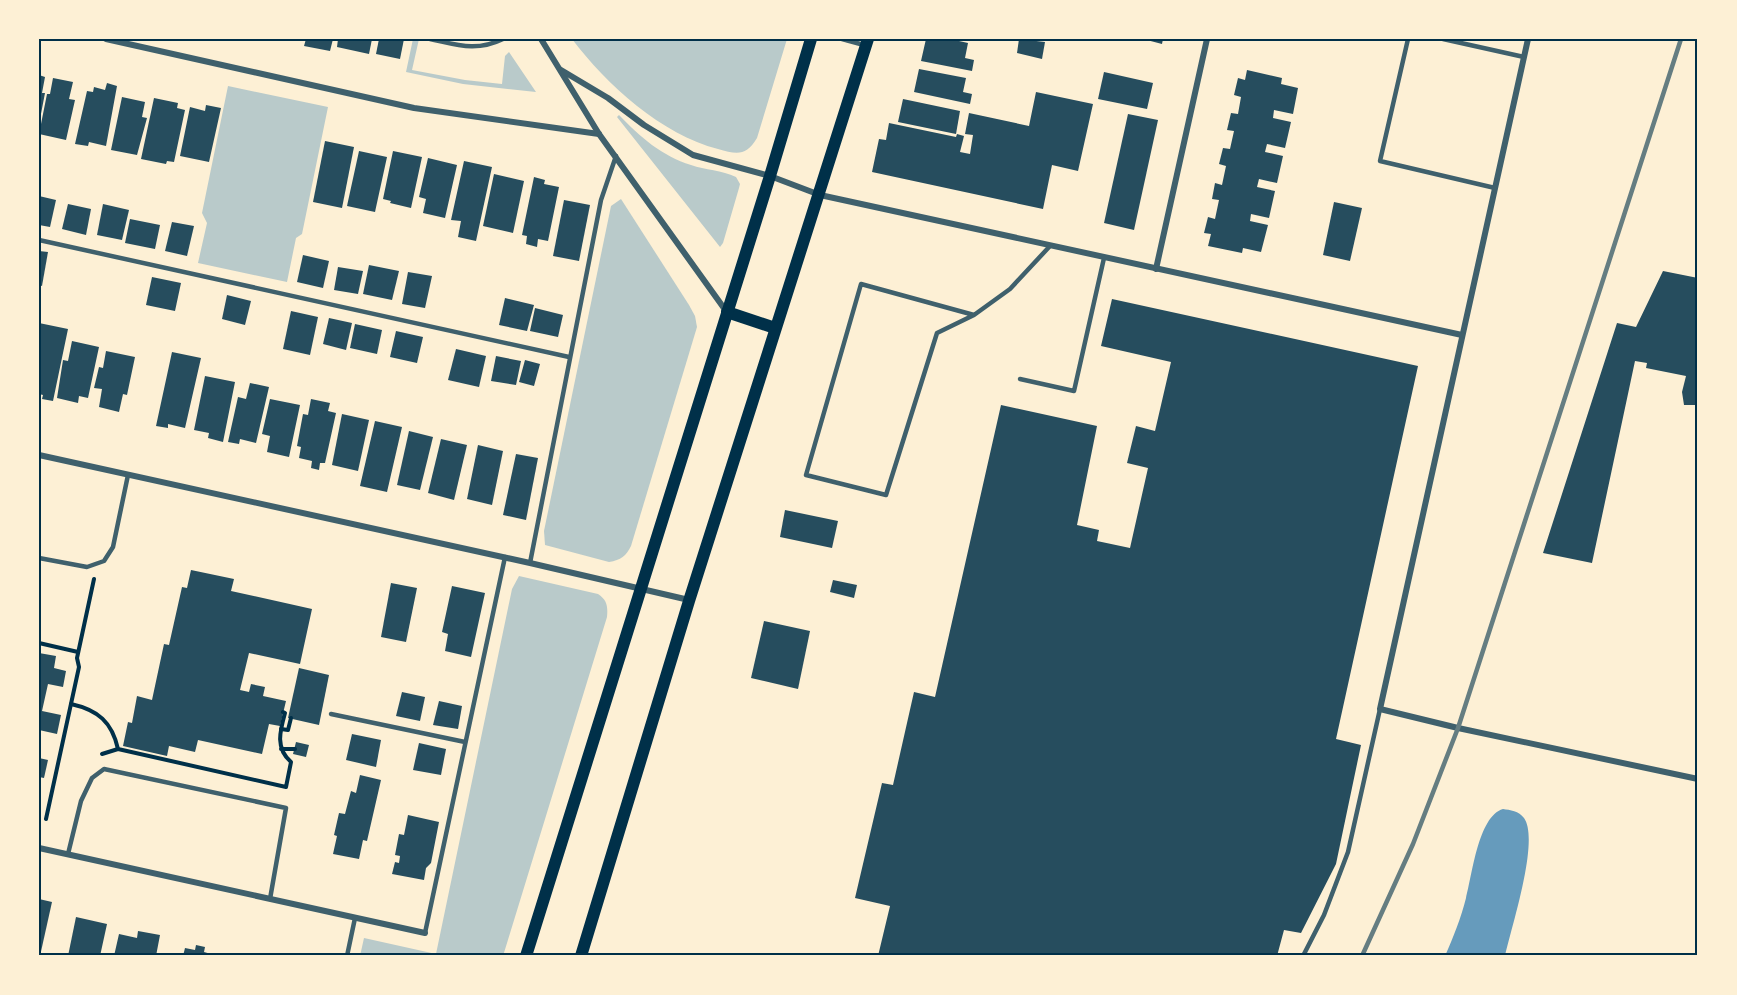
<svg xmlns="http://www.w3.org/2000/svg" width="1737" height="995" viewBox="0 0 1737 995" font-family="'Noto Sans',sans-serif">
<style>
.green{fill:#b9caca}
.water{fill:#669bbc}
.building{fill:#264d5e}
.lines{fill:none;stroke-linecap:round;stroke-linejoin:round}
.path{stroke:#003049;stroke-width:4}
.service{stroke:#3f606c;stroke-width:4.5}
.minor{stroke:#3f606c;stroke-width:6}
.secondary{stroke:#003049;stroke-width:12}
.rail{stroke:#657d81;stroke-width:4.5}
.neatline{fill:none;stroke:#003049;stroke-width:2}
</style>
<rect width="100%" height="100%" fill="#fdf0d5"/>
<g class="green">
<path d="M413,39H419L412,70L465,80L502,84L505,56L509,52L536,92L463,84L406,72Z"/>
<path d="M572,39H787L757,138C746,157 736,154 718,149C662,135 606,84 572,39Z"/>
<path d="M228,86L328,107L302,234L296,238L287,282L198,263L207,223L202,213Z"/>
<path d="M619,115C640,137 662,156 691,165C705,170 722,170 736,177L740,184L739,188L723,243L720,247L617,117Z"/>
<path d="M621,199L689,305L695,316L697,327L631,546C626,556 621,560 609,562L545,545L544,531L611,206Z"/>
<path d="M519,576L598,594C607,600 608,606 607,617L503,956H360L364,938L436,954L512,589Z"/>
</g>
<path class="water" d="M1503,809C1510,810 1519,811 1524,818C1540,840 1511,928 1505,956H1445C1453,938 1461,918 1466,898C1472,877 1478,816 1503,809Z"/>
<g class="building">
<path d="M306,39H333L330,51L304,46Z"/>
<path d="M338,39H372L369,54L337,47Z"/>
<path d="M379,39H404L400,59L376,54Z"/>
<path d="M926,39H950L968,43L965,58L974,60L972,71L921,61Z"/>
<path d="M1019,39L1045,42L1042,59L1017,53Z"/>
<path d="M1143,39H1163L1162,44Z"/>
<path d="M919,69L966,78L963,92L972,94L970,104L914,92Z"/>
<path d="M1247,70L1282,78L1281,84L1298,88L1293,114L1274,110L1273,118L1291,122L1285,148L1267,144L1265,152L1283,156L1277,183L1259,179L1257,187L1275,191L1269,218L1251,214L1250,221L1268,225L1261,252L1243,248L1242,253L1208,246L1211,234L1204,233L1208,217L1215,219L1219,200L1212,199L1215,183L1222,185L1226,166L1219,164L1223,148L1230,149L1234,131L1227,130L1231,113L1238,114L1241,97L1234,95L1238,78L1245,80Z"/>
<path d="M1104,72L1153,83L1147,109L1098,99Z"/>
<path d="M39,75L45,77L42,93H45L40,119Z"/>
<path d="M53,78L73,82L69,99L75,100L66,140L39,134L47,94H50Z"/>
<path d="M107,83L117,86L106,146L89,142L88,146L75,144L87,91L93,92L94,87L105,90Z"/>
<path d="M1036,92L1093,104L1078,171L1052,165L1043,209L872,172L879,139L886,140L889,123L956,137L957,134L964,136L960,152L970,154L973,135L965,134L969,113L1029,126Z"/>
<path d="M122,97L145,102L142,117L147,118L137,155L111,150Z"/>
<path d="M154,98L178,103L177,108L185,110L174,162L167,161L166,164L141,159Z"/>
<path d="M903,99L960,111L956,134L898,122Z"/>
<path d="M206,105L221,108L209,162L180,156L190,107L205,111Z"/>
<path d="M1128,114L1158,120L1134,230L1104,223Z"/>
<path d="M325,141L354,147L342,208L313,202Z"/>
<path d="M359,151L387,157L375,212L347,206Z"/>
<path d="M393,151L422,157L411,208L390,203L391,201L383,199Z"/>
<path d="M428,158L457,165L445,218L423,213L426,199L419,197Z"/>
<path d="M464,161L492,167L476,241L458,237L461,221L451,220Z"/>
<path d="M494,174L524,181L513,233L483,226Z"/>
<path d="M534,177L545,180L544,184L559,187L548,241L538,239L537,247L526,244L527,236L522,235Z"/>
<path d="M39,196L56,200L50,227L39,225Z"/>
<path d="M564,200L590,205L579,261L553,256Z"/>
<path d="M1334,202L1362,208L1350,261L1323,255Z"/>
<path d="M68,204L91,209L86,235L62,229Z"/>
<path d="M103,204L129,210L122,240L97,235Z"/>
<path d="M130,219L160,225L155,249L125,243Z"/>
<path d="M172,222L194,226L187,256L165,251Z"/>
<path d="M39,251L48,252L42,286L39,285Z"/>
<path d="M303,255L329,261L323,288L297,282Z"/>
<path d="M369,265L399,271L392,300L363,294Z"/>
<path d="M338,267L363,271L358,294L334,290Z"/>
<path d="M1663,271L1698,278V405H1684L1682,392L1686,376L1646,368L1647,363L1635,361L1592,563L1543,553L1617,323L1636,327Z"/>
<path d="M408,272L432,276L425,308L402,304Z"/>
<path d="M152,277L181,283L175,311L146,305Z"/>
<path d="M227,295L251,301L245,325L222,319Z"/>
<path d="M505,298L534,305L527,331L499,325Z"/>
<path d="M1112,299L1418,366L1336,739L1361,745L1336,864L1301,933L1284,930L1277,956H878L890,906L855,898L882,783L893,785L914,692L935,697L1001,405L1097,426L1077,525L1099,530L1097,541L1130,548L1148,468L1127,463L1136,426L1155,431L1171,362L1101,346Z"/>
<path d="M535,308L563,315L558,337L530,331Z"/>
<path d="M291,311L318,317L310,355L283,349Z"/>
<path d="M329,318L352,323L346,350L323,344Z"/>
<path d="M39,323L68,329L53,401L42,399L43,395L39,394Z"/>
<path d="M355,324L382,330L377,354L350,348Z"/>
<path d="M396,331L423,337L417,363L390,357Z"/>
<path d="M72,341L99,347L88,398L79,396L78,403L57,398L63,360L68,361Z"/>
<path d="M456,349L486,356L479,387L448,380Z"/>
<path d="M106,351L135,357L127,395L123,394L119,412L99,407L102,389L94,388L99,367L103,368Z"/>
<path d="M172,352L201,358L185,428L168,424V428L156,426Z"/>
<path d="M496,356L521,361L516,385L491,381Z"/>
<path d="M525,360L540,364L534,386L519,382Z"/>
<path d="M205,376L235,382L223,442L208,438L209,433L194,430Z"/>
<path d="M250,383L269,387L256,443L240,439L239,444L228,442L238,397L246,399Z"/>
<path d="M270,399L300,405L289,457L267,452L270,436L262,434Z"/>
<path d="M311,399L330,403L328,411L336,413L325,463H320L319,470L311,468L312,461L299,458L301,447L297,446L303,414L308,415Z"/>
<path d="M342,414L369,420L358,471L332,465Z"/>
<path d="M375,421L402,427L387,492L360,486Z"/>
<path d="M409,431L433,437L420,490L397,485Z"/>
<path d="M441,439L467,445L454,500L428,493Z"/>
<path d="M478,445L503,451L492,505L467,499Z"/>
<path d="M516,454L538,458L526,520L503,515Z"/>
<path d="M785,510L838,521L832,548L780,537Z"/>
<path d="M191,570L234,579L231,591L312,609L300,664L249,653L240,690L249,692L251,684L265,687L263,696L286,701L280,726L269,724L262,754L198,740L195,752L169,746L167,756L123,746L128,722L132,723L137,696L152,700L164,644L169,645L182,587L187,588Z"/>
<path d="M833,580L857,585L854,598L830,592Z"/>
<path d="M391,583L417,588L406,642L381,637Z"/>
<path d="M452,586L485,593L471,657L445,651L448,634L442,632Z"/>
<path d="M764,621L810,631L798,689L751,678Z"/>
<path d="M39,653L56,656L54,668L66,671L63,687L48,684L42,711L61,715L57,734L39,730Z"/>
<path d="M299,668L329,675L319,725L288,718Z"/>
<path d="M402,692L425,697L420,721L396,716Z"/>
<path d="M439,701L462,706L458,729L433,725Z"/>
<path d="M352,734L381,740L376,767L346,760Z"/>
<path d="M296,742L309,745L306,757L293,754Z"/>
<path d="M419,743L446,749L441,775L413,770Z"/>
<path d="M39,758L48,760L44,778L39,777Z"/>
<path d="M360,775L381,780L367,841L363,840L359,859L333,854L337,836L334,835L339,813L345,814L351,791L356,793Z"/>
<path d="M408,815L439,822L431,863L426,868L424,880L392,874L395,862L399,863L400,856L395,855L399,834L404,835Z"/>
<path d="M39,899L52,902L40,956H39Z"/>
<path d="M76,917L107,924L100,956H68Z"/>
<path d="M138,931L160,935L156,956H114L119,934L137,938Z"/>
<path d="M196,945L205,947L204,952L218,956H183L185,948L195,950Z"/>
</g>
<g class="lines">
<g class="path">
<path d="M39,643L78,652"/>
<path d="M71,704C98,710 112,722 118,749L286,787L291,762C275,748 280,731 285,713L283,712"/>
<path d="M281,729L288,730L291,718"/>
<path d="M281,749H295"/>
<path d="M102,754L118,749"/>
<path d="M46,819L79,667L77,658L94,579"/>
</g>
<g class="service">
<path d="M430,39C458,45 476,52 503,39"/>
<path d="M842,39L864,45"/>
<path d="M1408,39L1380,161L1495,188"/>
<path d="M1443,39L1524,57"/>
<path d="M39,240L569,357"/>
<path d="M974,315L861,284L806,475L886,495L937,333L974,315L1010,289L1050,246"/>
<path d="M1020,379L1074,391L1104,258"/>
<path d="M39,558L87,567L104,561L113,547L128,475"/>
<path d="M530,563L601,200L616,156"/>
<path d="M331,714L465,742"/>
<path d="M68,854L81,801L92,778L104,769L286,808L270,899"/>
<path d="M425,933L505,557"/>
<path d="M347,956L355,918"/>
<path d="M1303,956L1324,915L1348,852L1380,709"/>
</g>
<g class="minor">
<path d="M106,39L414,108L599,134"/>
<path d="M541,39L599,134L726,311"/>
<path d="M1528,39L1380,709L1458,728L1698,779"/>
<path d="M561,70L608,98L644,125L693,155L770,176L820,195L1462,335"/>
<path d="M1156,269L1207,39"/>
<path d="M39,455L530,563L689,600"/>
<path d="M39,848L425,933"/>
</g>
<g class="secondary">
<path d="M727,312L775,328"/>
<path d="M526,956L770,176L811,39"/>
<path d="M581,956L689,601L868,39"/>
</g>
<path class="rail" d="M1362,956L1413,844L1458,728L1681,39"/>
</g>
<rect width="1737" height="995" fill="none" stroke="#fdf0d5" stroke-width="81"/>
<rect x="40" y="40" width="1656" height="914" class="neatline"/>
</svg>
